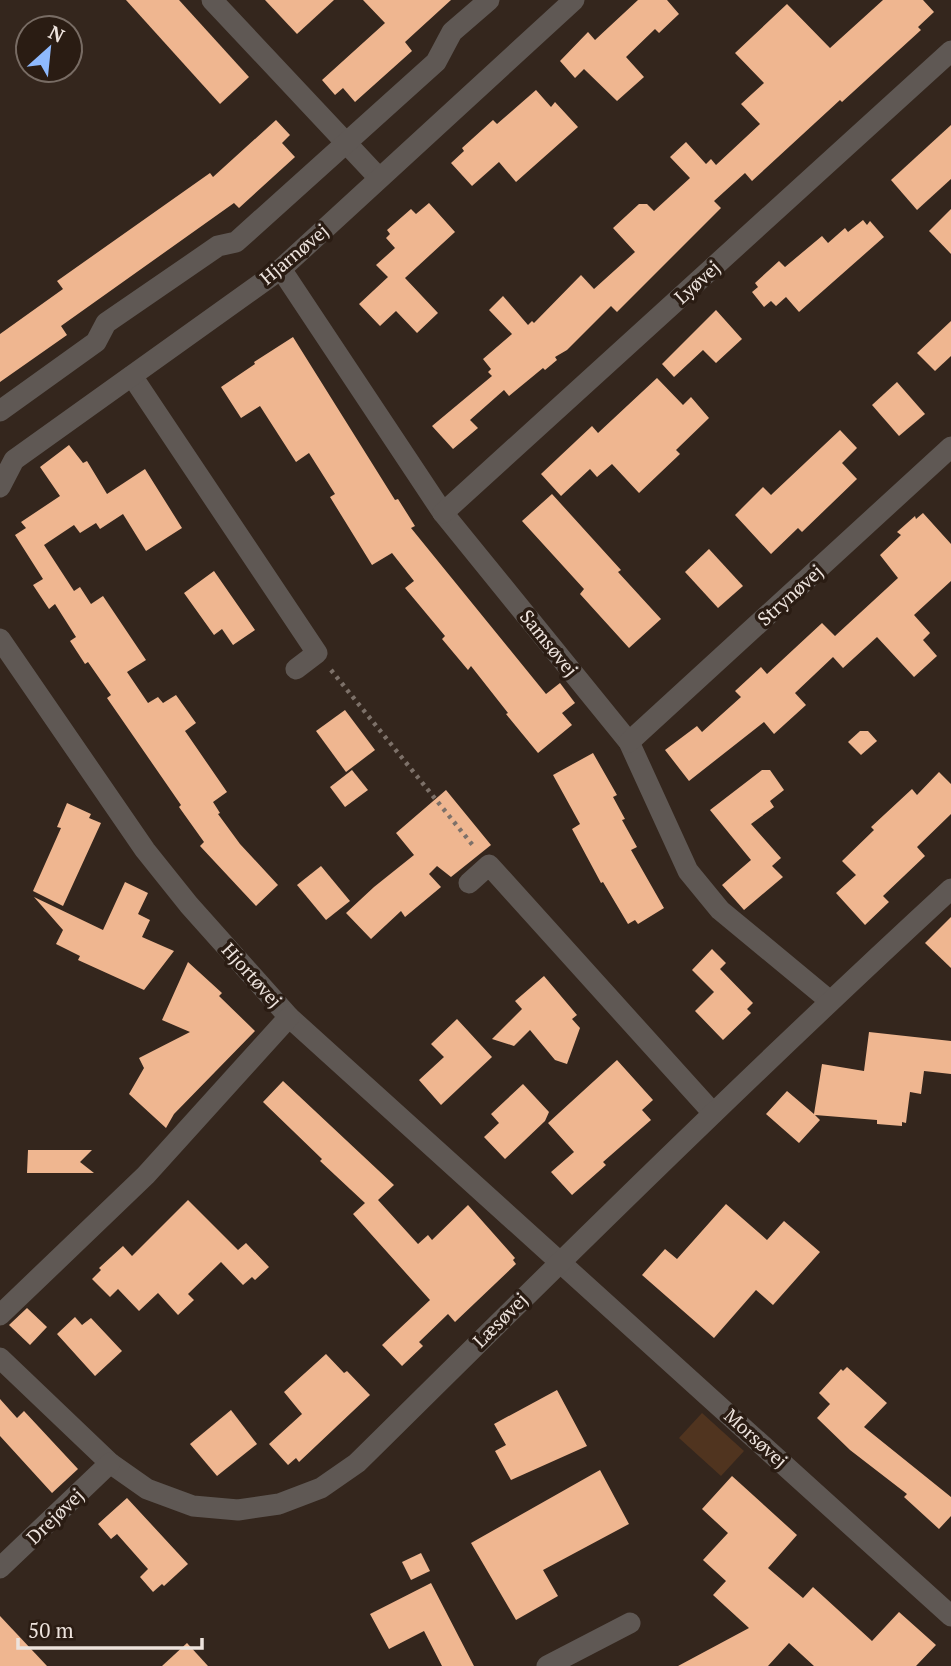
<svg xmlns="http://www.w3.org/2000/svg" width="951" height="1666" viewBox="0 0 951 1666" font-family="'PT Serif',serif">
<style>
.green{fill:#50341f}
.building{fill:#efb690}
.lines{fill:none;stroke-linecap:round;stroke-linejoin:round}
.path{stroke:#7d7169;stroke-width:4.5;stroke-dasharray:3.5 5;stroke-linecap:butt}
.minor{stroke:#5f5854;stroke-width:21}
.labels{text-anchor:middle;stroke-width:7;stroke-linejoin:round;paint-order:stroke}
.street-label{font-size:19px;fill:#ede3dd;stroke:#2a1c13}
</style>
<rect width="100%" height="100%" fill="#34261d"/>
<path class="green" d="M702,1413L744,1451L721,1476L679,1438Z"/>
<g class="building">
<path d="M126,0H179L249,77L220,104Z"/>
<path d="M265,0H334L297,34Z"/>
<path d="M363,0H451L405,42L412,51L355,102L343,88L335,95L322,80L385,23Z"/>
<path d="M638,0H667L679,14L659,33L655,29L626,57L644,77L617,101L584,69L575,78L560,61L588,32L595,40Z"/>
<path d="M883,0H923L934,12L918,27L921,30L842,102L840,100L752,181L745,173L714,201L721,208L617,312L611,306L567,350L555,357L557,360L545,370L543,368L509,396L504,390L470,420L478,428L453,449L432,426L492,376L488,372L491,369L483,359L512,334L489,310L503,296L528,325L532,321L534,323L581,275L594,289L635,252L613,228L639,204H647L654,211L690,178L670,157L686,142L706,164L711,159L716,165L760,124L741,104L764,83L735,53L787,4L830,48Z"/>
<path d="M536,90L551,107L555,102L578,127L516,182L499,162L472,186L451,163L464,151L462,148L493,120L497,124Z"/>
<path d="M276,120L290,135L282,143L295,157L239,208L234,203L61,326L67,335L0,382V334L63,289L57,281L210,173L213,177Z"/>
<path d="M951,125V179L917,210L891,180Z"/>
<path d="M429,203L455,232L405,278L438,313L417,333L396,311L380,326L359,304L388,277L376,265L395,248L386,238L390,234L387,230L411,209L416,214Z"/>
<path d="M951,209V254L929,231Z"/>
<path d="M863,220L867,225L870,221L884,237L799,312L786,297L776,306L771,301L764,307L752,292L758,287L755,283L779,261L785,267L822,236L828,243L845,228L848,232Z"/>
<path d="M716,310L742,339L716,363L703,350L674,377L662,364Z"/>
<path d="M951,321V356L935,371L917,353Z"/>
<path d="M293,337L395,500L398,499L415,526L411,528L546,694L560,683L575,703L562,713L572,725L538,753L506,714L508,713L471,666L468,670L442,639L445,636L405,588L414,581L392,553L372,565L330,497L335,494L309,453L296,462L260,406L241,418L221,387L255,364L254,362Z"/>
<path d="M657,378L683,405L691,397L709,418L676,450L680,454L639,493L612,464L597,477L590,469L561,496L541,474L592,426L598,433Z"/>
<path d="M897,382L925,414L899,436L872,405Z"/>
<path d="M840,430L857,448L842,463L857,479L802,532L798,528L771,554L735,515L763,487L771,495Z"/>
<path d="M69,445L83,463L87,461L107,494L145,469L182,528L146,551L123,514L100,529L96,523L80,533L74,525L44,545L74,591L80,587L91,604L103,596L146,660L127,672L148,703L158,697L163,703L176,695L196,723L185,731L227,792L213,802L220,813L218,814L240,844L278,885L256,906L200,846L204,842L179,807L181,805L107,698L111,695L88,662L85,664L70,641L76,637L55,604L49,609L33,585L43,579L15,535L26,528L21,522L60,496L40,467Z"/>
<path d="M552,494L621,570L618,572L661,619L629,648L580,594L584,589L522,521Z"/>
<path d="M923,513L951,544V581L914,615L930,633L923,640L937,656L914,677L877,637L843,668L833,657L795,693L806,705L774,734L764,722L689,781L665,750L697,726L702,732L741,697L735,691L761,667L767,674L822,623L835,636L898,578L880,555L901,535L897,532L915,516L916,519Z"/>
<path d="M709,549L743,586L718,608L685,572Z"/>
<path d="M214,571L255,630L233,645L222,629L214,635L184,593Z"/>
<path d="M345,710L375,750L346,772L316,731Z"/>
<path d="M860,731H868L877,741L861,755L848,742Z"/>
<path d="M593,753L617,795L613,797L625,819L622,820L637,847L631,850L664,908L638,924L635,920L628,924L603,882L601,883L572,829L580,824L553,775Z"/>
<path d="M352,770L368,790L345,807L330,787Z"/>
<path d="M762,770H770L784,790L770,801L774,807L751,824L781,858L772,866L783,877L744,910L722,885L751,860L710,810Z"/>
<path d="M939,772L951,784V814L917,847L925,856L883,896L889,902L865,925L836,893L856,875L842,861L874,830L871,827L912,789L917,795Z"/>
<path d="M446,790L491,845L451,877L437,866L429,874L441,887L405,917L401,911L371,939L346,913L374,887L414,855L396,833Z"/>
<path d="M67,803L91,814L89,818L101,823L63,906L33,891L61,828L57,827Z"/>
<path d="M321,866L350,901L326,920L297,885Z"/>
<path d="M125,882L148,893L138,914L150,920L142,937L174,951L144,990L78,960L80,956L56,944L63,930L34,897L103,930Z"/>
<path d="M951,917V968L925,943Z"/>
<path d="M712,949L726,963L720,969L753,1003L747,1009L751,1013L723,1040L695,1011L714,992L692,970Z"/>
<path d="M188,962L222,993L219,996L255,1031L174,1114L166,1128L129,1094L144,1068L139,1058L190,1032L162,1020Z"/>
<path d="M544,976L577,1015L572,1019L580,1028L567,1064L555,1060L530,1030L514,1046L492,1039L522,1009L515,1001Z"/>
<path d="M457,1019L492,1057L441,1105L419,1080L444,1057L431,1044Z"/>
<path d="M869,1032L951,1041V1074L924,1071L921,1094L910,1092L906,1123L902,1122V1126L877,1124V1120L815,1115L820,1120L799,1143L766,1114L787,1091L814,1114L822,1064L864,1071Z"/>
<path d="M617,1060L653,1100L642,1110L651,1120L603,1162L606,1165L572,1195L551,1172L574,1152L548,1123Z"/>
<path d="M283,1081L394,1185L378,1200L418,1244L428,1235L432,1240L468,1205L515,1258L513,1260L516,1264L455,1322L448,1314L419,1342L423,1346L402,1366L382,1345L430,1300L353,1214L365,1203L320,1161L322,1159L263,1102Z"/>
<path d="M523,1084L549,1112L545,1121L505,1159L484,1137L499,1123L491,1114Z"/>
<path d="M28,1150H92L80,1162L94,1173H27Z"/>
<path d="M188,1200L238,1250L246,1243L269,1267L255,1280L252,1277L243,1285L221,1262L188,1294L194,1300L178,1315L158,1293L139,1311L118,1289L110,1297L92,1279L101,1270L99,1268L123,1246L132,1256Z"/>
<path d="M726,1204L767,1240L784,1221L820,1252L773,1305L756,1290L714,1338L642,1275L665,1249L677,1259Z"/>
<path d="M27,1308L47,1327L30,1345L9,1325Z"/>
<path d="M75,1317L82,1325L91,1318L122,1351L95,1376L57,1334Z"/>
<path d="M326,1354L344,1373L347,1371L370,1395L299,1462L296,1458L288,1465L269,1444L302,1414L284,1392Z"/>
<path d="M847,1367L887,1403L864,1427L951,1497V1516L939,1529L904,1497L907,1494L850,1450L817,1418L830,1404L819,1393L841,1369L843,1371Z"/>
<path d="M557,1390L587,1446L511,1480L495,1451L506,1445L494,1424Z"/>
<path d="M0,1399L17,1418L24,1411L78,1469L52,1493L0,1436Z"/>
<path d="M231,1410L257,1444L217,1476L190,1444Z"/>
<path d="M600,1470L629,1524L543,1570L558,1596L516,1620L471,1543Z"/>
<path d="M732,1476L797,1535L768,1568L803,1598L813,1587L872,1641L899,1612L936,1645L916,1666H814L789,1643L768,1666H678L749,1628L713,1595L726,1581L703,1560L728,1533L702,1509Z"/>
<path d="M127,1498L188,1564L164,1586L162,1584L153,1592L140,1577L148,1569L117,1534L111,1539L98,1524Z"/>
<path d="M421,1553L430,1571L411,1580L402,1562Z"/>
<path d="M431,1583L474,1666H442L424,1631L389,1649L370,1614Z"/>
<path d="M0,1616L47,1666H0Z"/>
<path d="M187,1643L208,1666H162Z"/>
</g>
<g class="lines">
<path class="path" d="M331,670L475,848"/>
<g class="minor">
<path d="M212,0L379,178"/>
<path d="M281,269L443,513L629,742L688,871L720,910L830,1001"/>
<path d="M132,376L317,653L296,669"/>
<path d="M0,411L96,342L106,323L218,246L236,242L436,62L452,32L489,0"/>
<path d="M0,487L14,460L281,269L574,0"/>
<path d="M443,513L951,51"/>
<path d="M0,639L145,850L189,905L289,1017L951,1616"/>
<path d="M629,742L951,447"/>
<path d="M469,883L489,865L713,1113"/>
<path d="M0,1315L146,1175L289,1017"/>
<path d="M0,1358L110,1463L147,1489L193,1506L238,1510L279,1504L321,1488L357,1463C553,1269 749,1075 951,889"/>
<path d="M0,1568L110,1463"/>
<path d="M547,1666L630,1623"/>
</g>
</g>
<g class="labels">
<g class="street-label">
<text transform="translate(294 254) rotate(-40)" y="7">Hjarnøvej</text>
<text transform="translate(697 282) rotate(-42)" y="7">Lyøvej</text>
<text transform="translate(790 595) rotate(-42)" y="7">Strynøvej</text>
<text transform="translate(549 643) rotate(51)" y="7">Samsøvej</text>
<text transform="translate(252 975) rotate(48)" y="7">Hjortøvej</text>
<text transform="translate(500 1320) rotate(-45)" y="7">Læsøvej</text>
<text transform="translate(756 1438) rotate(42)" y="7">Morsøvej</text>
<text transform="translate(55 1516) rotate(-44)" y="7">Drejøvej</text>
</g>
</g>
<g transform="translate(49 49) rotate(27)"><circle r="33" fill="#2a1c13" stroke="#786c64" stroke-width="2"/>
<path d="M0-5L12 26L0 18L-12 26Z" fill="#8eb9fd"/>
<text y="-10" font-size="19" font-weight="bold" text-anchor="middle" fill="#ede3dd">N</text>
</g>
<path d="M18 1638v10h184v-10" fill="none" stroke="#ede3dd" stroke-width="3.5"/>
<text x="28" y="1638" font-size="21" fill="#ede3dd" stroke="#2a1c13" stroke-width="5" paint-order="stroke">50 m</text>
</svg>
